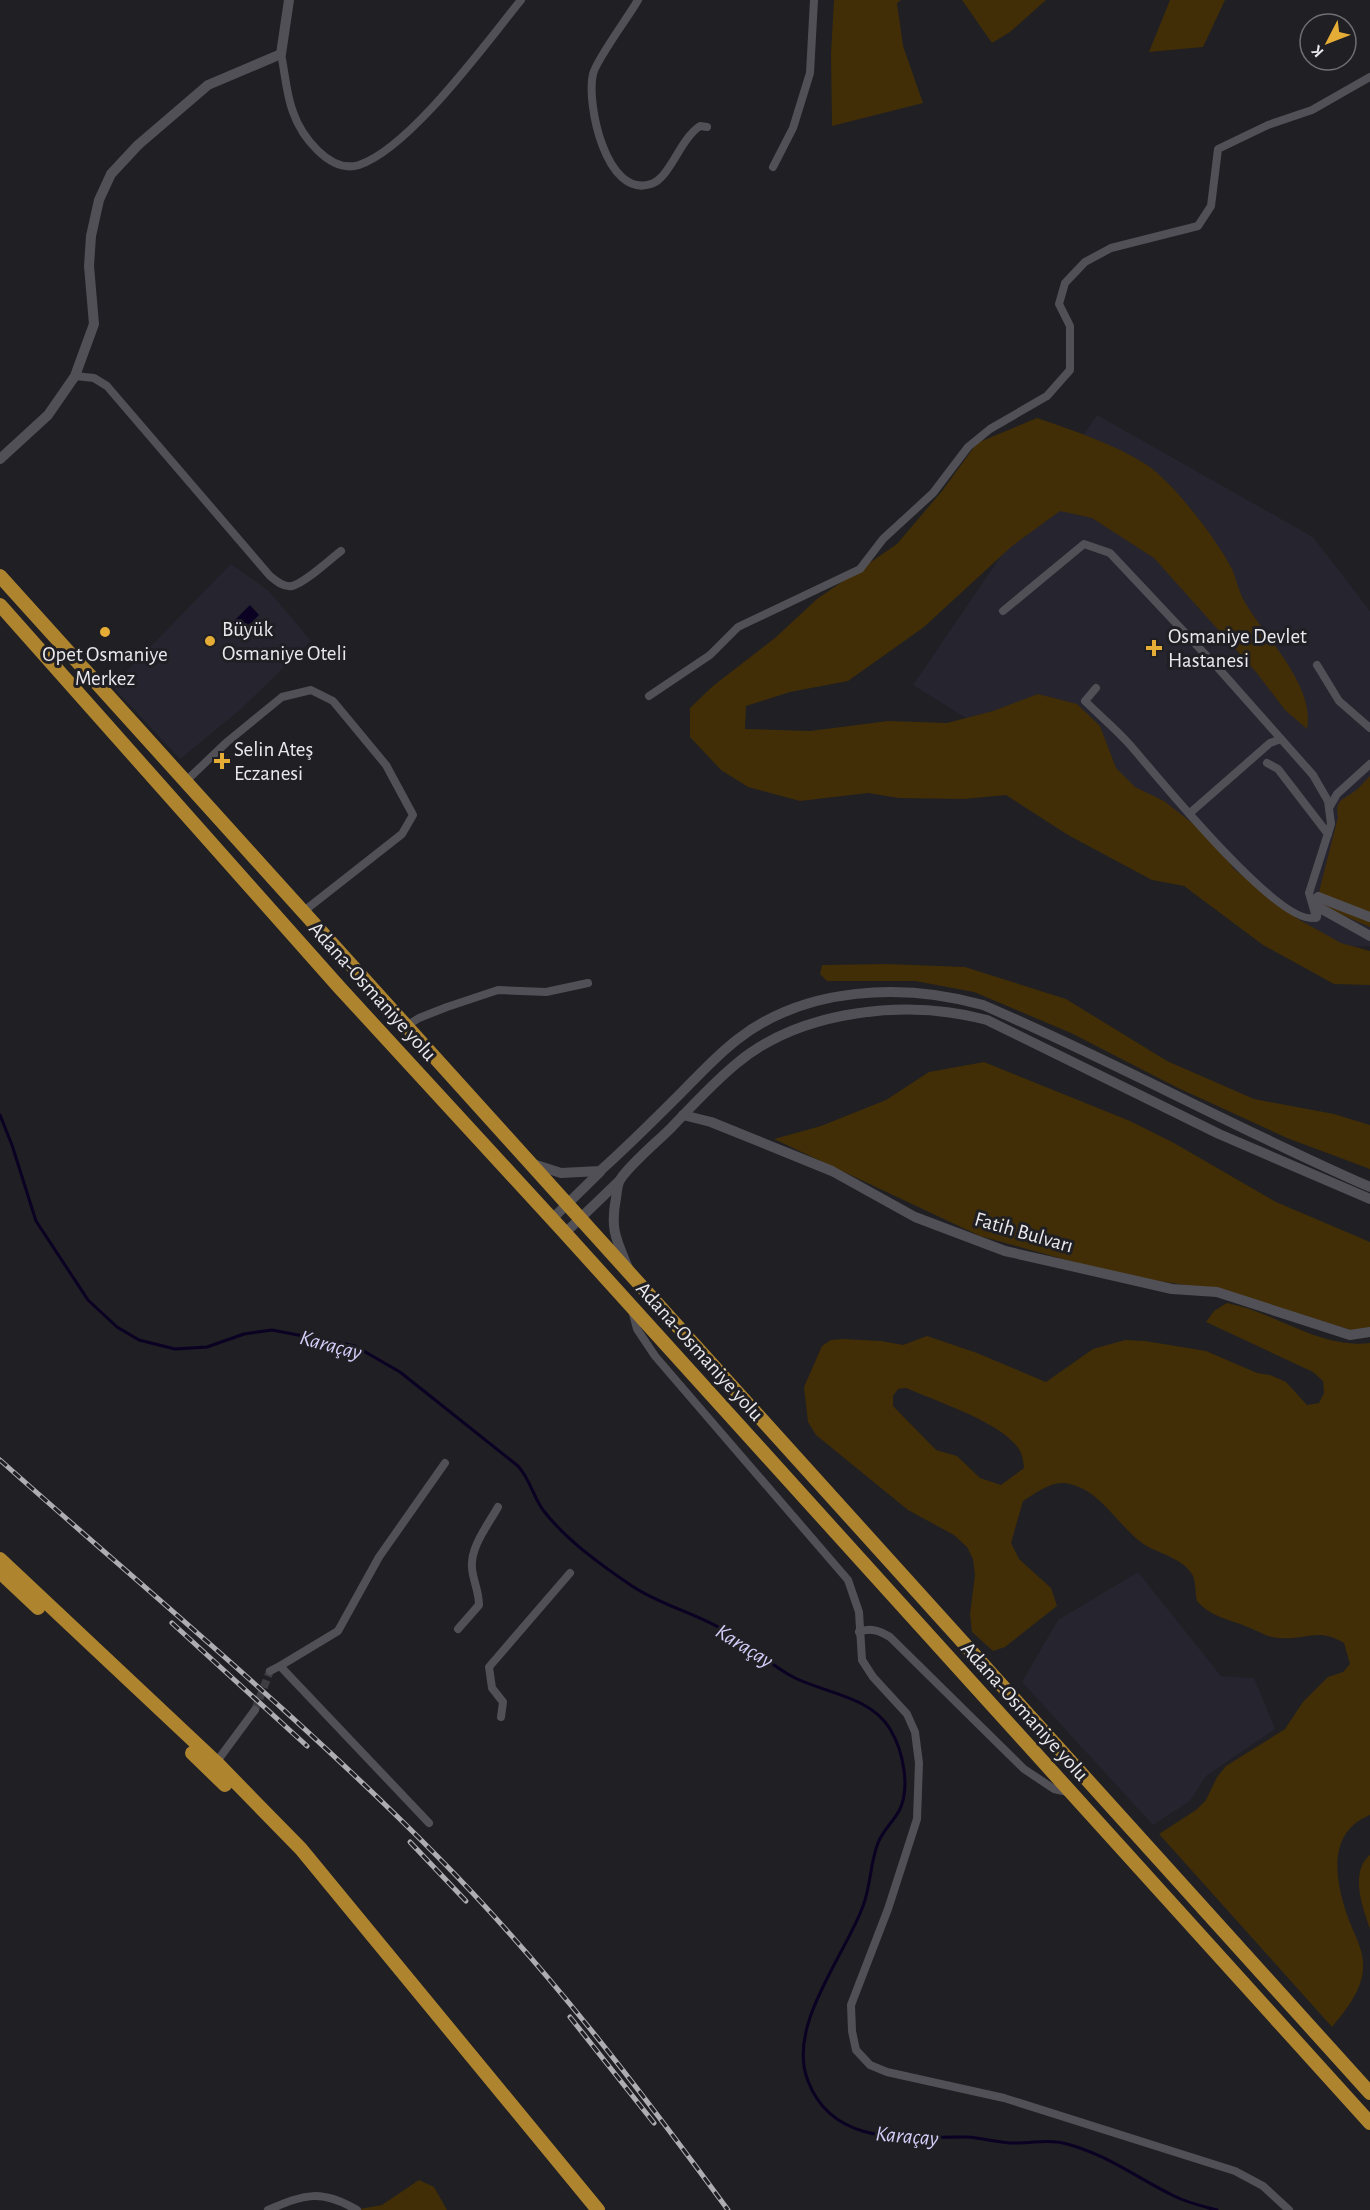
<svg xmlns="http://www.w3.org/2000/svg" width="1370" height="2210" viewBox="0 0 1370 2210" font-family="'Alegreya Sans',sans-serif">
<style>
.built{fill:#26242f}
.green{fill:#412e06;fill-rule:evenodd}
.water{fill:#0b0123}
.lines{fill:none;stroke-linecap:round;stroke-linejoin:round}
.stream{stroke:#0b0123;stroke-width:3}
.street-tunnel{stroke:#3d3d42;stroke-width:8;stroke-dasharray:8 4;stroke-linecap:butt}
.street{stroke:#515056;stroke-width:8}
.secondary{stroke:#515056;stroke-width:10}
.highway{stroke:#af842f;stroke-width:14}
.rail-casing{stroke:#aeadb2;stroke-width:5}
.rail{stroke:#1f1f24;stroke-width:3;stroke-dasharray:9;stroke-linecap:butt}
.poi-dot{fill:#e6ad36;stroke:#1f1f24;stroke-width:2}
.labels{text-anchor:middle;stroke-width:6;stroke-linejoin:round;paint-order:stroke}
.poi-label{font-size:21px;fill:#e9e8ec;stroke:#1f1f24;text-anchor:start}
.street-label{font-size:21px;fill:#e9e8ec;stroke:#1f1f24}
.water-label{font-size:22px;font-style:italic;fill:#d3cdf8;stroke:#1f1f24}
</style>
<rect width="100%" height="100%" fill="#1f1f24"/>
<g class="built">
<path d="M1097,415L1313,537L1370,611V946L1335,947L913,685Z"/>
<path d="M231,564L269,591L311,641L240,710L180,759L112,686Z"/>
<path d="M1138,1572L1221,1676L1254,1678L1275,1729L1206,1776L1190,1801L1153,1825L1022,1682L1058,1620Z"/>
</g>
<g class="green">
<path d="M834,0H901L897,3L903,46L923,103L832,126L831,54Z"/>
<path d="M962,0H1046L1010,32L992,43Z"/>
<path d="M1170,0H1225L1203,47L1149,52Z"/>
<path d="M1037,418C1074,431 1113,443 1147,465C1173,482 1219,542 1233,571C1236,579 1238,588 1242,597C1261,634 1316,684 1307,729L1285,710L1256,672L1154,558L1092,518L1060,511L1012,546L924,627L848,681L790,692L746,706L745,729L810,731L888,721L947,723L993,711L1038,694L1077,704L1100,726L1116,768L1135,787L1164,801L1214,840L1234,869L1298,919L1341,943L1370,951V985L1334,984L1263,945L1184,886L1152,880L1068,835L1006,795L964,799L899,798L868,793L800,801L748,787L721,770L690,737V708L713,686L775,638L817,599L897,544L942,491L977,443Z"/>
<path d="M1370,776V927L1326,908L1317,900L1338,817C1335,799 1343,800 1355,791C1361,787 1365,780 1370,776Z"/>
<path d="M886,964L965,967L1066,999L1167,1061L1254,1099L1334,1114L1370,1125V1169L1287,1138L1176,1087L1071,1033L974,992L915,981H827L820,974L822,965Z"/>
<path d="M984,1062L1130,1121L1174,1143L1276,1202L1370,1242V1329L1361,1333L1220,1290L1124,1276L980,1236L774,1139L821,1126L886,1100L929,1072Z"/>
<path d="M1227,1303C1275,1312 1320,1349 1370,1343V1815C1324,1833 1336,1886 1350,1923C1355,1935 1362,1948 1363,1962C1365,1987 1347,2009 1332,2027L1159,1834L1196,1810L1206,1800L1217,1777L1226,1766L1285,1729L1303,1702L1328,1677L1343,1672L1350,1664L1344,1643C1319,1627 1306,1640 1280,1638C1268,1638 1261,1632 1250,1628C1230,1619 1212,1618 1197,1601C1195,1593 1196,1581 1192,1574C1182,1558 1160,1554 1145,1545C1118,1527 1103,1492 1070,1484C1053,1479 1036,1493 1023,1501L1011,1543L1019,1559L1051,1588L1057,1606L1005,1647L993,1651L972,1632L970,1614L975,1575L973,1559L967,1547L954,1535L908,1510L816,1435L808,1422L804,1387L822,1346L831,1340L843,1339L881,1341L903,1345L927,1336L977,1353L1046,1382L1093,1349L1125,1340L1145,1341L1206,1351L1257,1373L1270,1375L1286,1382L1307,1405L1319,1403L1324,1393L1323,1381L1313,1372L1206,1322L1214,1311ZM906,1388C934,1400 995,1421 1014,1443C1022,1451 1023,1458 1024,1468L1001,1485L980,1478L957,1456L936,1450L893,1406V1396L898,1389Z"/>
<path d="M1370,1855V1929C1363,1908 1349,1872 1370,1855Z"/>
<path d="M419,2180L434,2187L447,2210H354L382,2205Z"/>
</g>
<path class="water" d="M250,605L259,615L239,635L230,625Z"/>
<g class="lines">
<path class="stream" d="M0,1115L12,1145L36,1221L88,1300L117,1327L139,1340L175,1349L207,1347L244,1334L272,1330L355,1346L400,1372L518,1466C530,1479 533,1496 543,1510C566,1540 601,1565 632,1586C659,1604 691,1612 720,1628C746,1642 768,1664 795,1678C826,1693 871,1697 890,1729C903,1750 911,1788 899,1811C893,1822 883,1830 878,1843C870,1863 871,1885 863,1906C845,1956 786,2026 808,2081C834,2149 910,2136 967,2137C984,2138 1001,2144 1018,2143C1034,2143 1048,2139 1063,2143C1105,2153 1137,2178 1174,2196C1188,2203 1202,2206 1217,2210"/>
<path class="street-tunnel" d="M255,1710L270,1671"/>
<g class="street">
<path d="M638,0C629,16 596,60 593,74C586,103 606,199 651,184C670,178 680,139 700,126L707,127"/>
<path d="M281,54C285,72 286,94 293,112C301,135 329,174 359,165C410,148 486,43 521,0"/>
<path d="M773,167L793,128L810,73L814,0"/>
<path d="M75,376L94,378L107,386L270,576C276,581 284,588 292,586C305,583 329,560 341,551"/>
<path d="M1003,611L1084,544L1110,553L1219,669L1313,775L1328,801L1331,824L1309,893L1316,917C1283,932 1156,775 1131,746C1117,730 1100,716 1085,701L1096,688"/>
<path d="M1317,665L1339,701L1370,728"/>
<path d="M649,696L710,655L738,627L860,569L883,539L933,493L968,447L990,429L1047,396L1070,370V326L1059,304L1065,283L1085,262L1111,248L1198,226L1211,206L1218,149L1268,125L1312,110L1370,77"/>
<path d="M1267,763L1278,769L1328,834"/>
<path d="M186,781L227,742L282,697L311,690L333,701L386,765L413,815L402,834L304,911"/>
<path d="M1329,808L1337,794L1370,764"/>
<path d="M1190,813L1270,743L1281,739"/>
<path d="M408,1025L419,1018L447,1007L498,990L546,992L588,983"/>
<path d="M632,1310L637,1329L655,1356L848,1580L859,1612L862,1660L873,1677L907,1714L915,1732L919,1763L917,1819L888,1909L851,2005L852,2031L856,2050L870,2065L887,2072L1004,2098L1235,2171L1263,2186L1289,2210"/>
<path d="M458,1629L479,1605C479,1591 473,1581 472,1568C470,1547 488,1525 498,1507"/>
<path d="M859,1632C870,1627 880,1631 890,1637L1024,1769L1054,1789L1068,1792"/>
<path d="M270,1671L280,1666"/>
<path d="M501,1717L503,1702L492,1688L489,1667L570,1573"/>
<path d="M215,1764L255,1710"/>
<path d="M429,1823L280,1666L338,1631L379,1557L445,1463"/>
<path d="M268,2210C305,2194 321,2189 357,2210"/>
</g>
<g class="secondary">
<path d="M0,459L48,415L75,376L94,324L89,266L91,236L99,200L111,174L138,145L208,85L281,54L289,0"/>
<path d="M1317,911L1318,907L1370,936"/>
<path d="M1316,917L1318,897L1370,917"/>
<path d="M683,1115L711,1122L832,1171L915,1217L1005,1251L1172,1289L1217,1292L1350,1335L1370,1332"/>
<path d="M533,1164L561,1173L600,1171C628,1146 655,1119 682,1092C700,1074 718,1054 738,1039C806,986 904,983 983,1005C1114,1061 1239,1130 1370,1187"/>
<path d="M552,1219L600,1172"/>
<path d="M565,1233L619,1181"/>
<path d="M628,1268C616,1239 610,1229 616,1198C617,1192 617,1185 620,1180C629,1165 657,1142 671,1128C692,1106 713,1083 736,1064C801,1009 908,999 987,1020L1219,1134L1370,1199"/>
</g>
<g class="highway">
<path d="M0,576L1370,2093"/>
<path d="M0,605L339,987L565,1233L1370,2123"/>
<path d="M0,1559L216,1762L301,1849L598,2210"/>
<path d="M0,1572L38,1608"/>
<path d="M192,1753L225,1785"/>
</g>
<defs>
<g id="rail">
<path d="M0,1460C147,1591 299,1716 437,1856C545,1965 638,2087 728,2210"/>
<path d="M172,1623L307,1746"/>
<path d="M410,1842L466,1901"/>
<path d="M570,2017L654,2123"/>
</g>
</defs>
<use href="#rail" class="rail-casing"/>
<use href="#rail" class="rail"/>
</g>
<g class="poi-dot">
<circle cx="105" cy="632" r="6"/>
<circle cx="210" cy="641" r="6"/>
<path d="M1151 639h6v6h6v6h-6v6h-6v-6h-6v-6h6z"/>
<path d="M219 752h6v6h6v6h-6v6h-6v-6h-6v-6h6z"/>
</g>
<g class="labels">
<g class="poi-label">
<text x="222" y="636">Büyük<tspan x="222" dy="24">Osmaniye Oteli</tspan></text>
<text x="1168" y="643">Osmaniye Devlet<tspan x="1168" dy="24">Hastanesi</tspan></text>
<text x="105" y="661" text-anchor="middle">Opet Osmaniye<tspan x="105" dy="24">Merkez</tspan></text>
<text x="234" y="756">Selin Ateş<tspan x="234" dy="24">Eczanesi</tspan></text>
</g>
<g class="street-label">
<text transform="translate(373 991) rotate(48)" y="7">Adana-Osmaniye yolu</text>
<text transform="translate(1024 1232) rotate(16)" y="7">Fatih Bulvarı</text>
<text transform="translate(700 1351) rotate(48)" y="7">Adana-Osmaniye yolu</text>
<text transform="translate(1025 1711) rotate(48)" y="7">Adana-Osmaniye yolu</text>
</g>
<g class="water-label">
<text transform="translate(331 1344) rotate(15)" y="8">Karaçay</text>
<text transform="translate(745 1645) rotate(32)" y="8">Karaçay</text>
<text transform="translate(907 2135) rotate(5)" y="8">Karaçay</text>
</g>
</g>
<g transform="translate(1328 42) rotate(228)"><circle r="28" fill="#1f1f24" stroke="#706f74" stroke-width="1.5"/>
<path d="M0-4.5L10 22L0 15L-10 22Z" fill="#e6ad36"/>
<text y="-9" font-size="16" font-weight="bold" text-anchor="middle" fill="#e9e8ec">K</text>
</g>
</svg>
